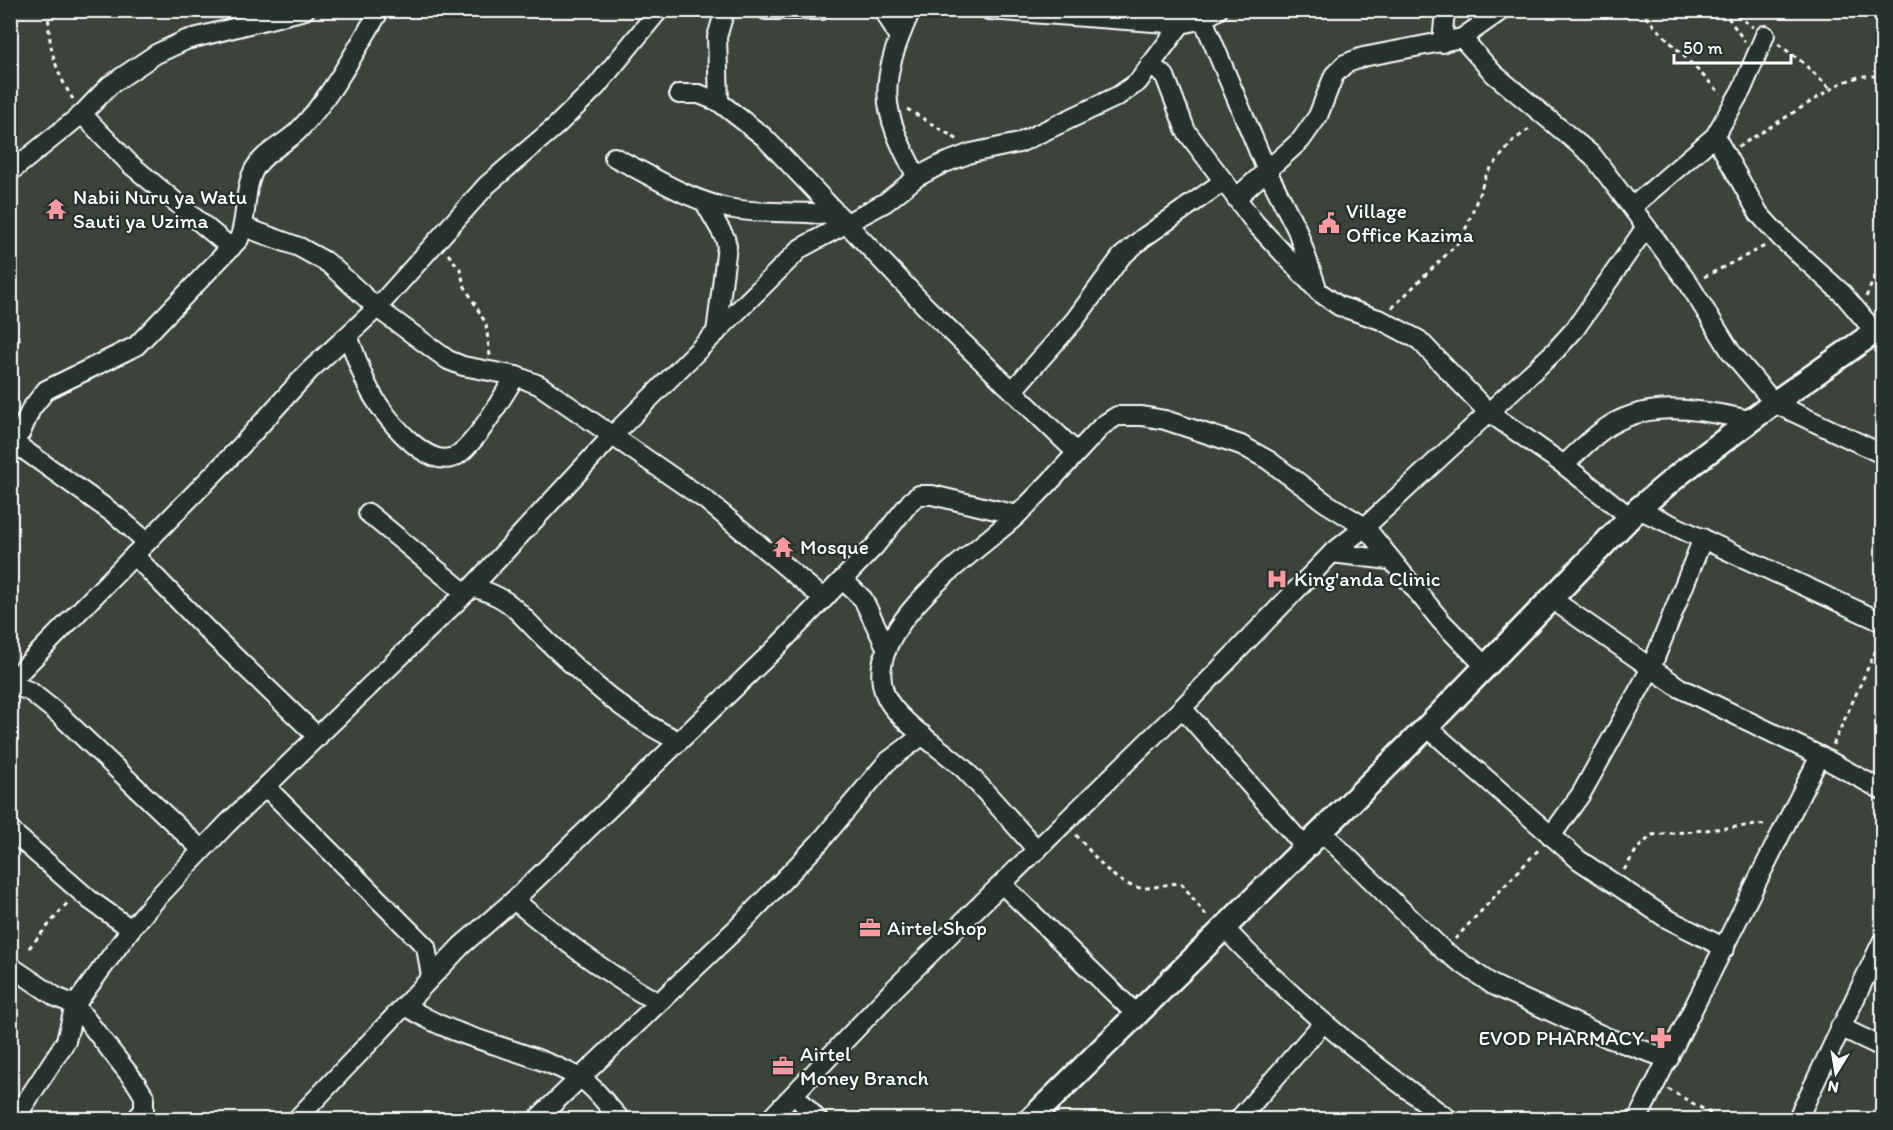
<svg xmlns="http://www.w3.org/2000/svg" width="1893" height="1130" viewBox="0 0 1893 1130" font-family="Itim,sans-serif">
<style>
.lines{fill:none;stroke-linecap:round;stroke-linejoin:round}
.minor-casing{stroke:#fff;stroke-width:22}
.tertiary-casing{stroke:#fff;stroke-width:27}
.path{stroke:#fff;stroke-width:3;stroke-dasharray:4.5 4.5;stroke-linecap:butt}
.minor{stroke:#26332d;stroke-width:18}
.tertiary{stroke:#26332d;stroke-width:22}
.labels{text-anchor:middle;stroke-width:4.5;stroke-linejoin:round;paint-order:stroke}
.poi-label{font-size:21px;fill:#fff;stroke:#26332d;text-anchor:start}
</style>
<rect width="100%" height="100%" fill="#3c433c"/>
<filter id="ink" filterUnits="userSpaceOnUse"><feTurbulence type="fractalNoise" baseFrequency=".0167" numOctaves="2"/><feDisplacementMap in="SourceGraphic" scale="12" xChannelSelector="R" yChannelSelector="G"/><feConvolveMatrix kernelMatrix="1 2 1 2 8 2 1 2 1" color-interpolation-filters="sRGB"/></filter>
<g filter="url(#ink)">
<g class="lines">
<defs>
<g id="minor">
<path d="M766,10H822"/>
<path d="M884,10L899,38"/>
<path d="M911,10C878,84 879,107 917,177"/>
<path d="M989,10L1181,24L1203,19L1218,10"/>
<path d="M1203,19L1267,171L1297,230L1316,285"/>
<path d="M1462,38L1494,74L1593,156L1689,284L1731,352L1774,403L1882,454"/>
<path d="M1442,43L1445,10"/>
<path d="M1150,65L1165,76L1186,131L1255,223L1319,292L1339,306L1381,320L1419,340L1487,411L1564,465L1630,517"/>
<path d="M679,94H699L719,102L764,137L927,308L1076,452"/>
<path d="M719,102L717,37L725,10"/>
<path d="M82,114L130,164L231,248"/>
<path d="M1715,136L1759,214L1781,238L1843,294L1875,332"/>
<path d="M614,157C652,176 691,202 733,209C769,215 804,209 840,217"/>
<path d="M10,172L82,114L110,85L156,54L186,40L305,10"/>
<path d="M1236,198L1301,140L1318,116L1334,75L1345,64L1363,57L1462,38L1502,10"/>
<path d="M705,203L725,238L727,246L716,333"/>
<path d="M1632,207L1715,136L1742,89L1765,35"/>
<path d="M244,227L299,247L328,263L377,308L448,360L463,366L516,376L539,385L707,501L824,599"/>
<path d="M348,336C355,353 360,371 368,387C379,410 429,477 459,454C481,437 500,399 516,376"/>
<path d="M1013,390L1074,321L1121,257L1143,238L1224,181"/>
<path d="M13,442L117,516L147,542"/>
<path d="M10,445L21,432L31,409L46,390L136,346L239,239C248,217 243,189 255,168C265,152 283,145 297,132C331,98 355,51 380,10"/>
<path d="M1564,465C1577,453 1589,440 1603,430C1647,397 1702,411 1751,420"/>
<path d="M1638,509L1882,622"/>
<path d="M368,513L464,592"/>
<path d="M1332,553L1389,560"/>
<path d="M134,555L212,635L318,737"/>
<path d="M843,580L863,599L887,649"/>
<path d="M472,587C512,598 516,611 545,639C585,677 628,718 679,741"/>
<path d="M1550,598L1680,688L1820,756L1882,790"/>
<path d="M10,682L241,446L309,371L377,308L487,185L556,126L596,87L659,10"/>
<path d="M10,683L31,692L61,716L202,850"/>
<path d="M1182,708L1305,847"/>
<path d="M1427,727L1579,860L1666,918L1725,948"/>
<path d="M267,788L426,947L431,976"/>
<path d="M10,830L90,900L131,929"/>
<path d="M1321,831L1444,951L1493,985L1608,1038L1669,1059"/>
<path d="M1551,836L1581,794L1651,668L1703,538"/>
<path d="M1037,850C1013,823 989,795 964,769C944,750 894,719 885,694C859,629 975,553 1015,517C1046,488 1074,455 1103,425L1117,416H1142L1165,420L1241,445L1268,460L1326,503L1365,527L1441,621L1486,667"/>
<path d="M1003,885L1136,1014"/>
<path d="M514,900C560,938 605,973 657,1002"/>
<path d="M1225,929C1293,1001 1369,1063 1450,1120"/>
<path d="M10,966L56,997L75,1005L136,1083L144,1096V1110L135,1120"/>
<path d="M406,1006C457,1041 523,1047 578,1077C594,1085 608,1107 621,1120"/>
<path d="M1840,1027L1882,1047"/>
<path d="M794,1094L818,1120"/>
<path d="M22,1108L66,1041L75,1005L131,929L158,897L227,824L472,587L612,436L801,248L886,202L917,177L942,164L971,153L1019,143L1118,96L1138,82L1181,24"/>
<path d="M296,1120L462,945L514,900L774,650L875,546L911,501L919,495H932L1017,515"/>
<path d="M536,1120L738,927L819,843L887,762L923,735"/>
<path d="M769,1120L894,989L1182,708L1332,553L1365,527L1555,351L1575,329L1646,227"/>
<path d="M1238,1120L1323,1023"/>
<path d="M1637,1120L1820,756"/>
<path d="M1797,1120L1882,942"/>
</g>
<path id="tertiary" d="M1030,1120L1427,727L1638,509L1682,472L1774,403L1882,327"/>
</defs>
<use href="#minor" class="minor-casing"/>
<use href="#tertiary" class="tertiary-casing"/>
<g class="path">
<path d="M49,10C47,44 55,71 73,99"/>
<path d="M1639,10L1721,94"/>
<path d="M1723,10L1745,42"/>
<path d="M1729,10L1753,27"/>
<path d="M1778,44L1801,61L1831,89"/>
<path d="M907,109L960,141"/>
<path d="M1738,147L1841,83L1861,76H1882"/>
<path d="M448,254L460,269L464,285L486,324L490,356"/>
<path d="M1704,277L1765,246"/>
<path d="M1866,297L1882,260"/>
<path d="M1392,308L1458,243L1467,226L1487,173L1514,140L1532,127"/>
<path d="M10,320L21,343"/>
<path d="M1833,745L1881,639"/>
<path d="M1076,835C1094,854 1116,889 1145,888C1158,888 1169,882 1182,884L1208,918"/>
<path d="M1624,870L1637,849L1652,835L1768,824"/>
<path d="M1455,939L1541,847"/>
<path d="M29,948L69,901"/>
<path d="M1668,1089L1722,1120"/>
</g>
<use href="#minor" class="minor"/>
<use href="#tertiary" class="tertiary"/>
</g>
</g>
<defs>
<symbol id="temple-bare" viewBox="-9 -9 18 18"><path d="M0-6L5-2H3V0L6.5 2.5H4V6H1.5V3h-3V6H-4V2.5H-6.5L-3 0V-2H-5Z" fill="#ff9aa2" stroke="#26332d" stroke-width="2.5" paint-order="stroke"/></symbol>
<symbol id="civic-bare" viewBox="-9 -9 18 18"><path d="M-.6-6.5H3V-4.5H.6V-3L4-1V1h2V6H-6V1h2V-1L-.6-3ZM-1.2 2.5V6h2.4V2.5Z" fill="#ff9aa2" stroke="#26332d" stroke-width="2.5" paint-order="stroke"/></symbol>
<symbol id="hospital-bare" viewBox="-9 -9 18 18"><path d="M-5-5h3v3.5h4V-5h3V5h-3V1.5h-4V5h-3Z" fill="#ff9aa2" stroke="#26332d" stroke-width="2.5" paint-order="stroke"/></symbol>
<symbol id="office-bare" viewBox="-9 -9 18 18"><path d="M-6-3h4V-5.5h4V-3h4V5H-6ZM-1-4.5V-3h2v-1.5ZM-6 0V1H6V0Z" fill="#ff9aa2" stroke="#26332d" stroke-width="2.5" paint-order="stroke"/></symbol>
<symbol id="pharmacy-bare" viewBox="-9 -9 18 18"><path d="M-2-6h4v4h4v4h-4v4h-4v-4h-4v-4h4Z" fill="#ff9aa2" stroke="#26332d" stroke-width="2.5" paint-order="stroke"/></symbol>
</defs>
<g fill-rule="evenodd">
<use href="#temple-bare" x="41" y="194" width="30" height="30"/>
<use href="#civic-bare" x="1314" y="208" width="30" height="30"/>
<use href="#temple-bare" x="768" y="532" width="30" height="30"/>
<use href="#hospital-bare" x="1262" y="564" width="30" height="30"/>
<use href="#office-bare" x="855" y="913" width="30" height="30"/>
<use href="#pharmacy-bare" x="1646" y="1023" width="30" height="30"/>
<use href="#office-bare" x="768" y="1051" width="30" height="30"/>
</g>
<g class="labels">
<g class="poi-label">
<text x="73" y="204">Nabii Nuru ya Watu<tspan x="73" dy="24">Sauti ya Uzima</tspan></text>
<text x="1346" y="218">Village<tspan x="1346" dy="24">Office Kazima</tspan></text>
<text x="800" y="554">Mosque</text>
<text x="1294" y="586">King'anda Clinic</text>
<text x="887" y="935">Airtel Shop</text>
<text x="1644" y="1045" text-anchor="end">EVOD PHARMACY</text>
<text x="800" y="1061">Airtel<tspan x="800" dy="24">Money Branch</tspan></text>
</g>
</g>
<rect width="1893" height="1130" fill="none" stroke="#26332d" stroke-width="36"/>
<rect x="18" y="18" width="1857" height="1094" fill="none" stroke="#fff" stroke-width="2" filter="url(#ink)"/>
<g transform="translate(1836 1073) rotate(191)" stroke="#26332d" stroke-width="4.5" paint-order="stroke">
<path d="M0-4.5L10 22L0 15L-10 22Z" fill="#ffffff"/>
<text y="-9" font-size="16" font-weight="bold" text-anchor="middle" fill="#ffffff">N</text>
</g>
<path d="M1674 54v9h117v-9" fill="none" stroke="#ffffff" stroke-width="3"/>
<text x="1683" y="54" font-size="18" fill="#ffffff" stroke="#26332d" stroke-width="4.5" paint-order="stroke">50 m</text>
</svg>
